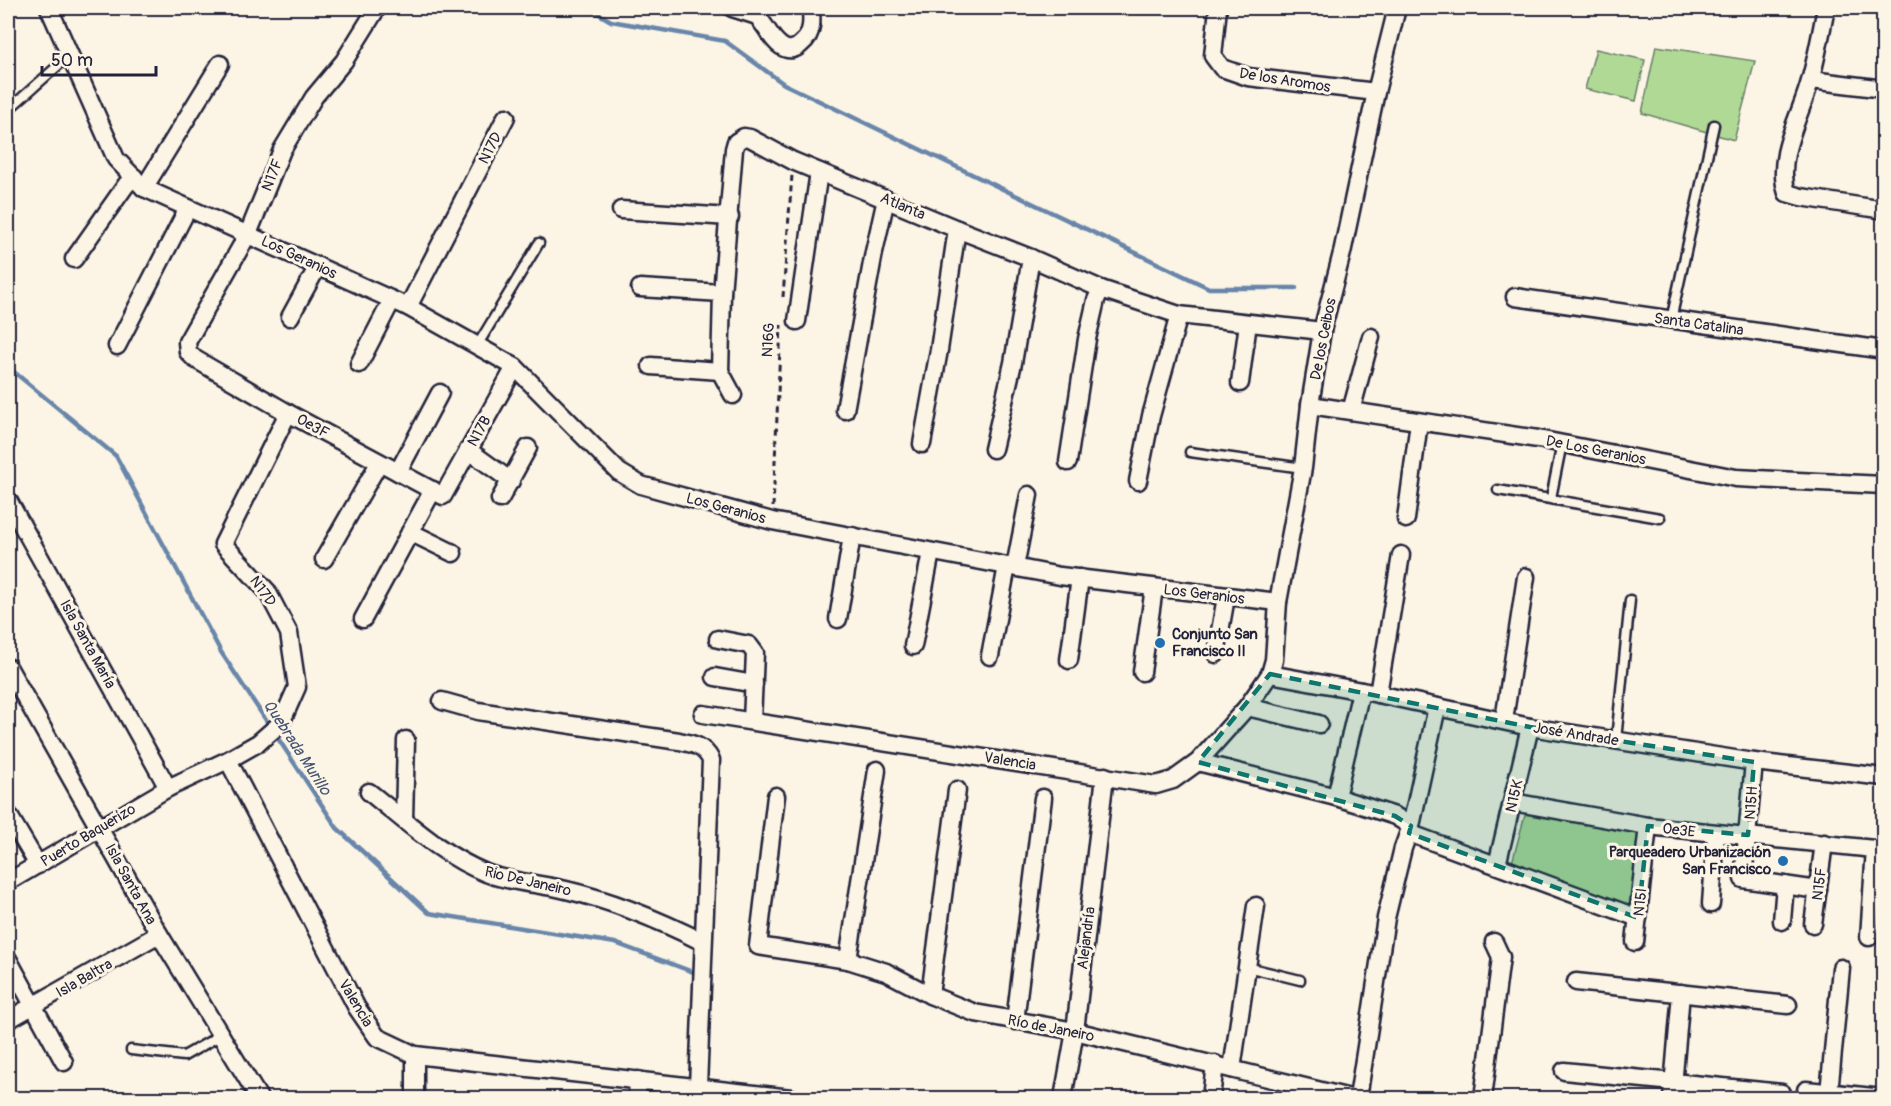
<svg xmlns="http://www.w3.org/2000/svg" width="1891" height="1106" viewBox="0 0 1891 1106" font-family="Pangolin,sans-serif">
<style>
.green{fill:#b0d996;stroke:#697e68;stroke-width:1.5}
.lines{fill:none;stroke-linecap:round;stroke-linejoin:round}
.stream{stroke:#6986aa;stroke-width:4.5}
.lane-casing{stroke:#22223b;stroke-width:13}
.street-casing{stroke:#22223b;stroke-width:21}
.path{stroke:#22223b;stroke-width:3;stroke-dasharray:6 4.5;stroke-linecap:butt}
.lane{stroke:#fcf5e5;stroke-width:8}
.street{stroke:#fcf5e5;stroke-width:16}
.marked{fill:#0f766e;fill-opacity:0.2;stroke:#0f766e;stroke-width:4.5;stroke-dasharray:12 8;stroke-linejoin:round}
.poi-dot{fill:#1f6fb2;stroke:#fcf5e5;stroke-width:2}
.labels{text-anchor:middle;stroke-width:6;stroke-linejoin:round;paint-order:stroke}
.street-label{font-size:15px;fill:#22223b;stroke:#fcf5e5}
.poi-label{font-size:15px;font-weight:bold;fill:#22223b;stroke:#fcf5e5;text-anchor:start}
.water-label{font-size:16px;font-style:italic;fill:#455472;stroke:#fcf5e5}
</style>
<rect width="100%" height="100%" fill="#fcf5e5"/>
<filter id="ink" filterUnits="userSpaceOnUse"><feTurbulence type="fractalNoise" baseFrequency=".0167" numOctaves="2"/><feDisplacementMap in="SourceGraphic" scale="12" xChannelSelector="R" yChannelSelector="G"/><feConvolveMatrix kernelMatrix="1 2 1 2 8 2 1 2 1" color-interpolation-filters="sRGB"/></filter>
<g filter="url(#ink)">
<g class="green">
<path d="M1656,46L1755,61L1734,140L1642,113Z"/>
<path d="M1596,49L1645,60L1636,101L1585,89Z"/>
<path d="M1528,804L1648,826L1638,918L1510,870Z"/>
</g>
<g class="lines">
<g class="stream">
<path d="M589,8L611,21L725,41L784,84L1209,288H1296"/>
<path d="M8,367L116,456L221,652L337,828L429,913L615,943L693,972"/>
</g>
<defs>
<g id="lane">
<path d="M8,110L70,55"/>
<path d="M1671,320L1714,125"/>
<path d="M477,346L539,243"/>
<path d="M1190,452L1303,468"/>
<path d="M1498,490L1660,518"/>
<path d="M1551,498L1562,443"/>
<path d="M1616,740L1630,600"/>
<path d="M1247,967L1300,980"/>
<path d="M131,1050L184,1056L221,1035"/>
</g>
<g id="street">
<path d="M49,8L116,159L144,188L408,307L515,367L619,472L641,485L772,521L1060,576L1278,602"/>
<path d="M377,8L344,61L314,97L282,150L248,234L187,342L188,352L195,359L288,413L443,496L515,367"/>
<path d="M732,8L757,16"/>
<path d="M757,8C757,17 761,21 766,28C774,41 787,59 802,43C807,39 810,33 811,26C812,20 811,14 811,8"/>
<path d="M1218,8L1213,56L1222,68L1248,77L1376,92"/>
<path d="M1826,8C1821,32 1817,57 1810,81C1801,116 1775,156 1787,193L1801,197L1884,210"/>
<path d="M1811,80L1884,89"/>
<path d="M144,188L220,64"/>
<path d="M621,210L730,217"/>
<path d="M74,259L126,185L134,177"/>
<path d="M640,288L722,293"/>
<path d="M1515,297L1884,350"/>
<path d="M408,307L506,117"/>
<path d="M290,317L318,266"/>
<path d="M797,321L819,172"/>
<path d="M117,346L188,208"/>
<path d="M359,364L392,300"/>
<path d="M651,366L720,371"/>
<path d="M1240,383L1248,323"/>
<path d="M733,395L720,371L722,293L734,149L736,142L744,137L750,138L793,161L957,229L1031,258L1101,289L1179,315L1322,331"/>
<path d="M1310,405L1538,439L1736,478L1884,485"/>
<path d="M845,410L874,252L886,199"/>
<path d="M1351,411L1371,337"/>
<path d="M922,444L939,350L957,229"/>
<path d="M993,449L1013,363L1031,258"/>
<path d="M468,450L511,481"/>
<path d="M1068,462L1087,339L1096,300L1101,289"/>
<path d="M398,472L440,393"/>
<path d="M1138,481L1151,416L1179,315"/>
<path d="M500,499L528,448"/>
<path d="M8,500L168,788"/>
<path d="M1406,519L1419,422"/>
<path d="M410,532L453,553"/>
<path d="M324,559L379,463"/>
<path d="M1015,567L1029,495"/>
<path d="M363,619L433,490"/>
<path d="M838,619L852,536"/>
<path d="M718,639L749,645L755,653L752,721"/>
<path d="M913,646L931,552"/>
<path d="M1216,654L1226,597"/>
<path d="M990,656L1007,566"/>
<path d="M1069,660L1080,578"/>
<path d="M8,667L159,934L259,1098"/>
<path d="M1142,672L1154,588"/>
<path d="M1270,674L1378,694L1530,727L1754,762L1884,777"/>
<path d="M715,677L754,684"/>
<path d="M1378,694L1401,555"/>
<path d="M442,701L478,711L679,741C694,744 704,746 711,760L698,1087"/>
<path d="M1247,707L1319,724"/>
<path d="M703,714L1156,785L1173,780L1198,762L1247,707L1270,674L1274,660L1278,602L1303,468L1310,405L1322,331L1342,253L1376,92L1397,8"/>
<path d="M1504,720L1526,577"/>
<path d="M228,760L357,1008L377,1037L415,1055L791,1098"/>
<path d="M1198,762L1336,797L1395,816L1411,826"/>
<path d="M1754,762L1743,879L1818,890"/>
<path d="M369,792C406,821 441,855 486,873C508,882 542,884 566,890C614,901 659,920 703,942"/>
<path d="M776,796L758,946L848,960L886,972L930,995L975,1013L1075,1031L1350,1098"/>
<path d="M1336,797L1361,691"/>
<path d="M1512,802L1648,826L1884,850"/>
<path d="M8,814L38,865"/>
<path d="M404,820L406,740"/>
<path d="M1409,833L1638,918"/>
<path d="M1497,865L1530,727"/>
<path d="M8,882L168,788L228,760L258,743L281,723L297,687L289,633L267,591L223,544L288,413"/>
<path d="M1711,904L1716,834"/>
<path d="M1782,921L1785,885"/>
<path d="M1813,924L1824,843"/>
<path d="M1869,937L1875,849"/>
<path d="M1635,942L1648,826"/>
<path d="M8,959L64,1062"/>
<path d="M848,960L877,770"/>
<path d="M1576,982L1788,1005"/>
<path d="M930,995L957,790"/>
<path d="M8,1020L159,934"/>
<path d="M1015,1021L1043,798"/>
<path d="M415,1055V1098"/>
<path d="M1232,1069L1256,906"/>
<path d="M1564,1071L1782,1093"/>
<path d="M1806,1090L1883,1098"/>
<path d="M1829,1093L1841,968"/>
<path d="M637,1098L638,1080"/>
<path d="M1063,1098L1075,1031L1105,776"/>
<path d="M1211,1098L1215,1064"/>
<path d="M1358,1098L1386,918L1403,848L1411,826L1437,707"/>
<path d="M1483,1098L1501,957L1494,942"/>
<path d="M1672,1098L1681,993"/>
</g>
</defs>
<use href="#lane" class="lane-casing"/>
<use href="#street" class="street-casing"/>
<g class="path">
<path d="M783,297L792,175"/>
<path d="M773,507L781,325"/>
</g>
<use href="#lane" class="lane"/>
<use href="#street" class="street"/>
</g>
</g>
<path class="marked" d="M1270,674L1530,727L1754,762L1748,835L1648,826L1638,918L1409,833L1411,826L1395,816L1198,762Z"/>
<g class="poi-dot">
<circle cx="1160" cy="643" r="6"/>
<circle cx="1783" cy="861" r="6"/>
</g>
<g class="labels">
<g class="street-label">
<text transform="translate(1285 80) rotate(9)" y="5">De los Aromos</text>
<text transform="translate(490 148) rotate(-63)" y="5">N17D</text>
<text transform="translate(272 175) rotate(-68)" y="5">N17F</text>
<text transform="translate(903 206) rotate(23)" y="5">Atlanta</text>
<text transform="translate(299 257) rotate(25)" y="5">Los Geranios</text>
<text transform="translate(1699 324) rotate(8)" y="5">Santa Catalina</text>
<text transform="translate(1323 339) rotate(-79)" y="5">De los Ceibos</text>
<text transform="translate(768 340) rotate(-87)" y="5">N16G</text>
<text transform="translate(313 426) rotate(29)" y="5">Oe3F</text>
<text transform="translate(479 431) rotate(-61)" y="5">N17B</text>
<text transform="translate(1596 450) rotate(11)" y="5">De Los Geranios</text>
<text transform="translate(726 508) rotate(15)" y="5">Los Geranios</text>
<text transform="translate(263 591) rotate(54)" y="5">N17D</text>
<text transform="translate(1204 594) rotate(7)" y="5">Los Geranios</text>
<text transform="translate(88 644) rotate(61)" y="5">Isla Santa María</text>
<text transform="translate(1576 734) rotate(9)" y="5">José Andrade</text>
<text transform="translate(1010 761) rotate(9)" y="5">Valencia</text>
<text transform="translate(1514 796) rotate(-77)" y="5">N15K</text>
<text transform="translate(1751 803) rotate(-86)" y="5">N15H</text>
<text transform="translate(1679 830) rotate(7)" y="5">Oe3E</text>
<text transform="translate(88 835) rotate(-31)" y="5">Puerto Baquerizo</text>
<text transform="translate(528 881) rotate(13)" y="5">Rio De Janeiro</text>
<text transform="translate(131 884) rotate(61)" y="5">Isla Santa Ana</text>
<text transform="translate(1819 884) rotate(-83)" y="5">N15F</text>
<text transform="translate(1640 902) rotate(-84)" y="5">N15I</text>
<text transform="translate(1086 938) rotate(-83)" y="5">Alejandría</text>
<text transform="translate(84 978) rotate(-30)" y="5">Isla Baltra</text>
<text transform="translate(356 1003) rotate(59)" y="5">Valencia</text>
<text transform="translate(1051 1028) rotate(11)" y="5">Río de Janeiro</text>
</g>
<g class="poi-label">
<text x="1172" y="639">Conjunto San<tspan x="1172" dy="17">Francisco II</tspan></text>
<text x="1771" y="857" text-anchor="end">Parqueadero Urbanización<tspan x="1771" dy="17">San Francisco</tspan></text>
</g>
<g class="water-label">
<text transform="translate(298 747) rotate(57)" y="6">Quebrada Murillo</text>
</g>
</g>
<rect width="1891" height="1106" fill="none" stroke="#fcf5e5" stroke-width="30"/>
<rect x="15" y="15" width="1861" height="1076" fill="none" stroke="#22223b" stroke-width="2" filter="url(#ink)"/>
<path d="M42 66v9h114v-9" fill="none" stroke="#22223b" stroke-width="3"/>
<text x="51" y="66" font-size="18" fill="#22223b" stroke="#fcf5e5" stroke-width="4.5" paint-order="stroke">50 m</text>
</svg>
